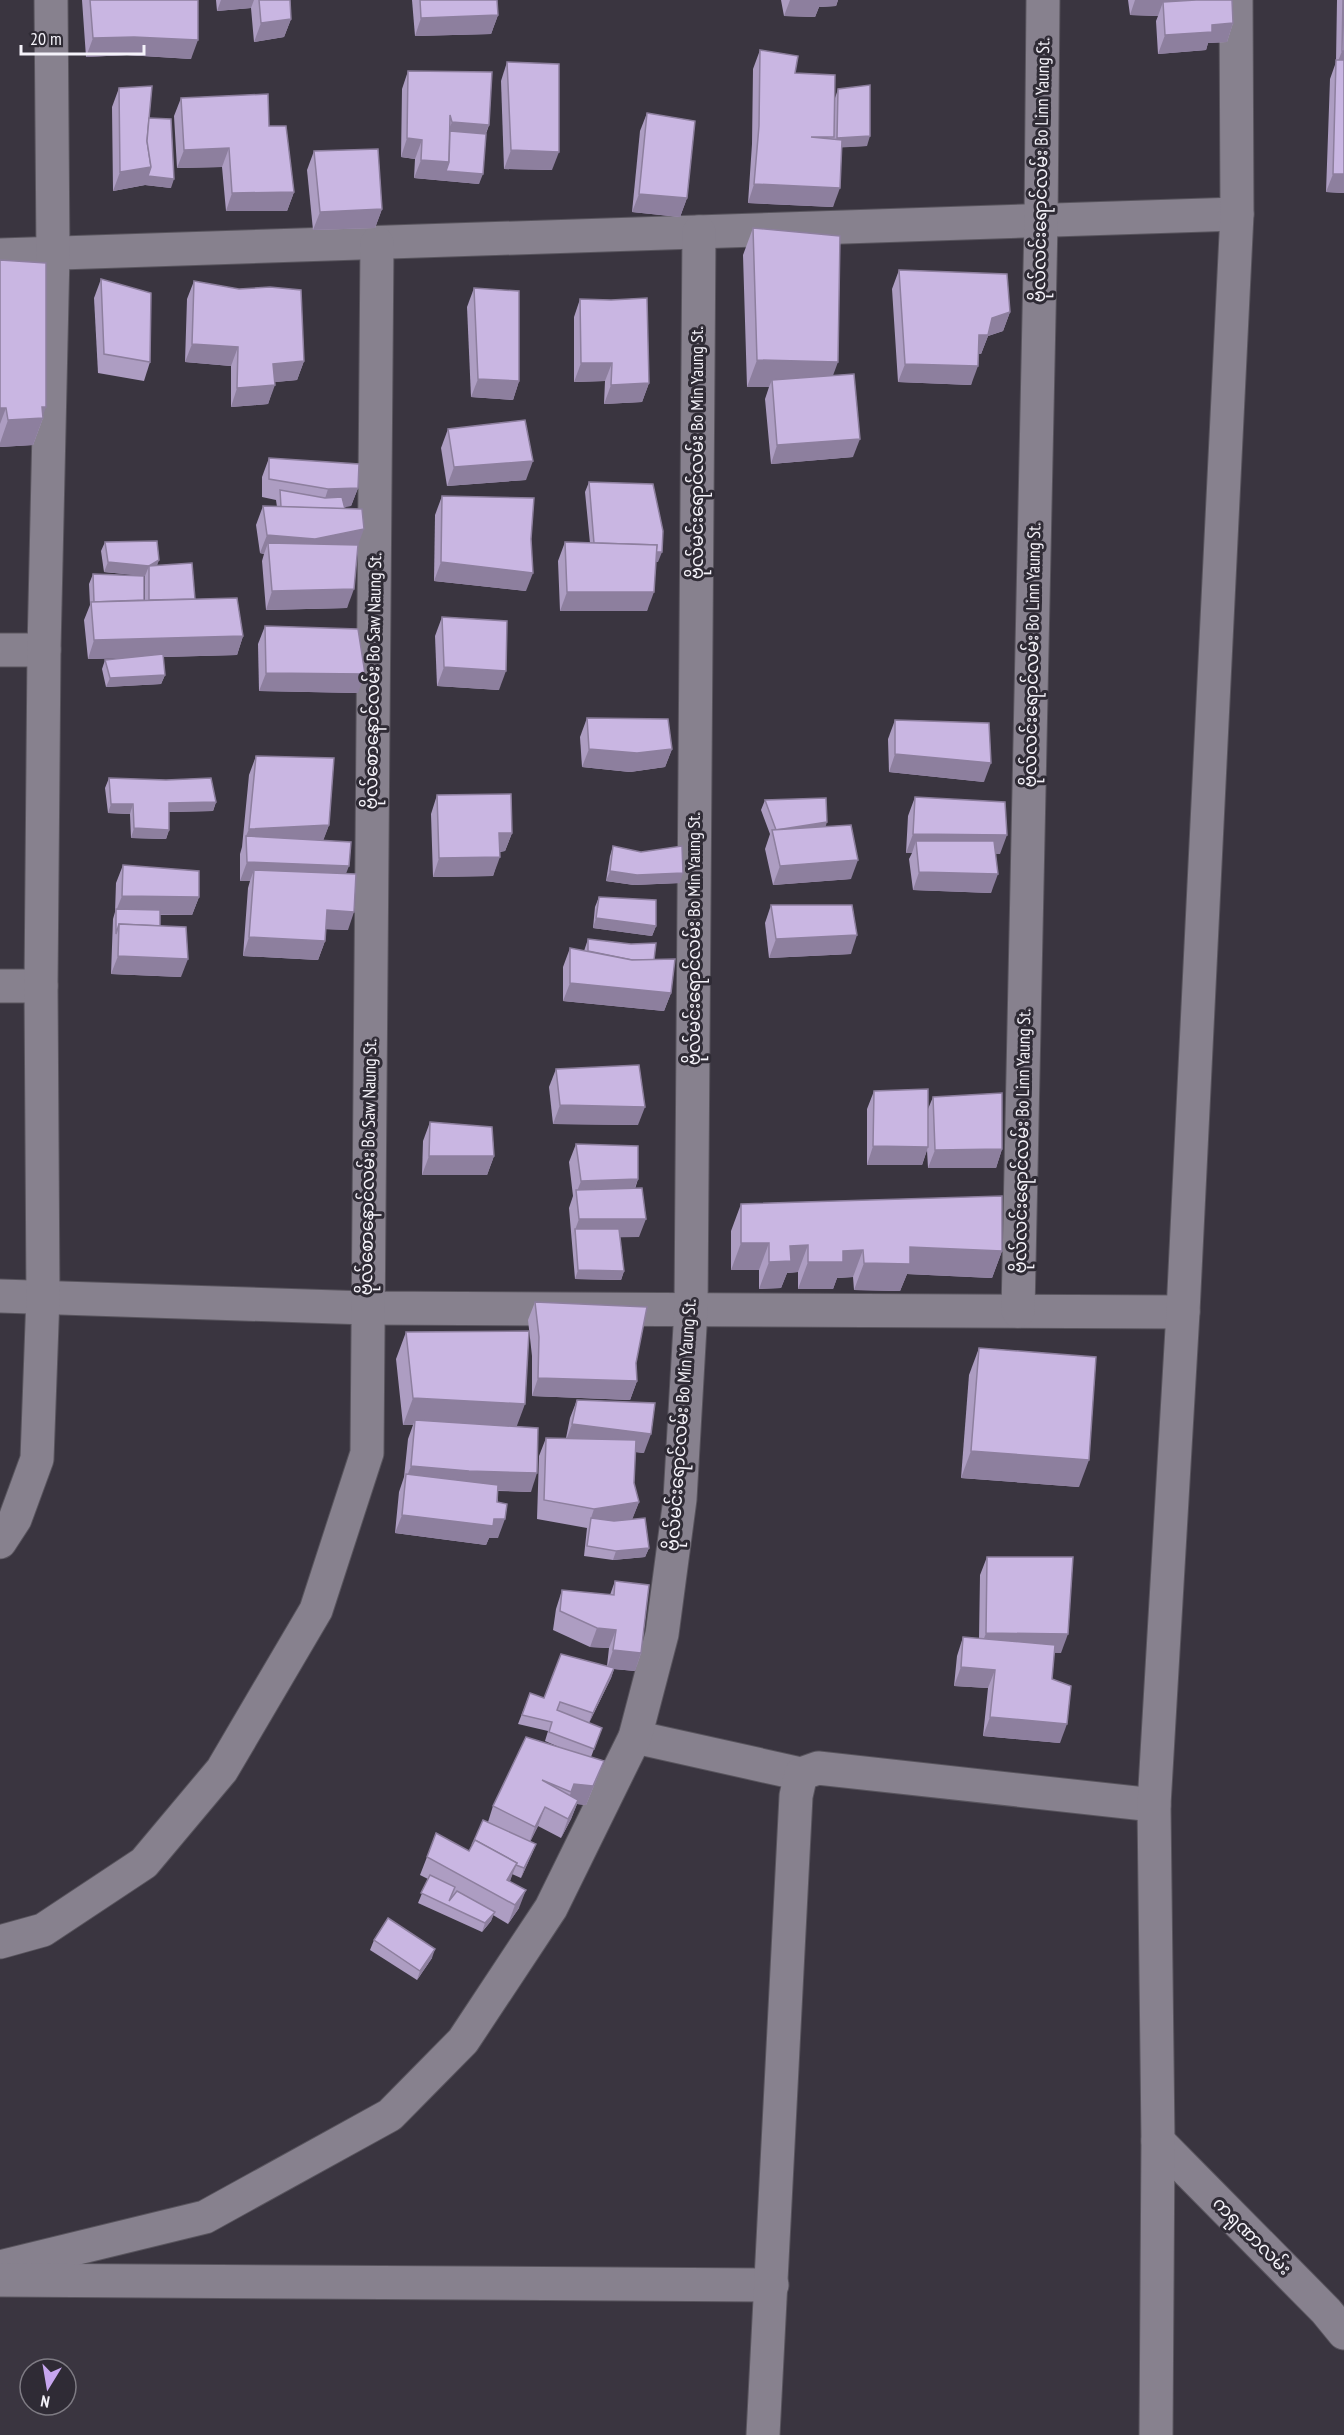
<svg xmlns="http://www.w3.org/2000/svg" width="1344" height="2435" viewBox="0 0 1344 2435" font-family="'PT Sans Narrow','Noto Sans Myanmar',sans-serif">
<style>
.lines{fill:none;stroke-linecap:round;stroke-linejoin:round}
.minor-casing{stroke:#58545d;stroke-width:35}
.tertiary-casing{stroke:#58545d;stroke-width:35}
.minor{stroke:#87818e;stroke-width:33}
.tertiary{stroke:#87818e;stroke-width:33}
.wall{fill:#ad9dc2}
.shaded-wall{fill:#8d7f9e}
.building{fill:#c9b6e2;stroke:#8d7f9e;stroke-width:1.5}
.labels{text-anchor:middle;stroke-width:6;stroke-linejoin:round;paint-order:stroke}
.street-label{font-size:18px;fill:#f4f2f9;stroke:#2f2b35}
</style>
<rect width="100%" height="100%" fill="#3a3540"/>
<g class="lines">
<defs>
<g id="minor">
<path d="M0,255L1237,214"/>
<path d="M0,650H44"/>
<path d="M0,986H41"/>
<path d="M0,1296L367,1308L1183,1312"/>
<path d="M1018,1311L1041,221L1043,0"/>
<path d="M0,1542L15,1519L37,1459L43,1296L41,986L44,650L53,253L51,0"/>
<path d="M635,1737L801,1774"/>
<path d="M0,1942L43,1930L144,1863L222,1770L316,1610L367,1453L377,243"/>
<path d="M0,2267L205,2217L390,2115L463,2041L551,1908L635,1737L662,1634L680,1499L691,1309L699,232"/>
<path d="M0,2280L772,2285"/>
<path d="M763,2435L796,1796L801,1774L818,1768L1154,1805"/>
</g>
<g id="tertiary">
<path d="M1158,2141L1326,2311L1344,2333"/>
<path d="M1156,2435L1158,2141L1154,1805L1183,1312L1237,214L1236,0"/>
</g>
</defs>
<use href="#minor" class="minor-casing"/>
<use href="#tertiary" class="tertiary-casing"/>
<use href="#minor" class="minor"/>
<use href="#tertiary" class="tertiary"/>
</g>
<g class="wall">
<path d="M82,0H198L191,59L127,55L86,57Z"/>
<path d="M216,0H290L291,19L284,37L254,42L251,8L217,11Z"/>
<path d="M412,0H497L498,15L491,34L415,36Z"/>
<path d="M781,0H838L836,6L819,7L815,17L784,16Z"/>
<path d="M1128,0H1232L1233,23L1227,42L1208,43L1206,50L1158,54L1156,21L1158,16L1130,15Z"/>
<path d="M1337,0H1344V193L1326,192L1330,79L1336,62Z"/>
<path d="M760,50L835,98L838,89L867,146L841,147L833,207L748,203L752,144L753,69Z"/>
<path d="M507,62L552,170L504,169L501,81Z"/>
<path d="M408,71L489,125L486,134L479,184L414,178L415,159L401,157L402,89Z"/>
<path d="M119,88L149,118L171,188L145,185L113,191L112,107Z"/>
<path d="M181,98L269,126L294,192L287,211H226L222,167L177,168L174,116Z"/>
<path d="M647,113L687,198L680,217L632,212L640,131Z"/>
<path d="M314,151L382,209L375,228L313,230L307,170Z"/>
<path d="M753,228L833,375L853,457L771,464L765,399L769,387H747L743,255Z"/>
<path d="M0,260L43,416V418L33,445L0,447Z"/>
<path d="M899,270L1010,312L1003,331L988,336L981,354H978L971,385L898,382L892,289Z"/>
<path d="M101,279L150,362L144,381L98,373L94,298Z"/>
<path d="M194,281L304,361L297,380L275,382L268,404L231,407V366L185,362L187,299Z"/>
<path d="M474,288L519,381L513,400L471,397L467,307Z"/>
<path d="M580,299L649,383L642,402L604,404L605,381L574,382V317Z"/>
<path d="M448,429L526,480L447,486L441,448Z"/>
<path d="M269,458L358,488L351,506L344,507L358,545L347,608L266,610L262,561L264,554L260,553L256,525L263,506L277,507L276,500L262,497V477Z"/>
<path d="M589,482L658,562H656L647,611H560L558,561L565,542L590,543L585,492Z"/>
<path d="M442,496L526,591L434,581L435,515Z"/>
<path d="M105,542L157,566L195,599L243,636L237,655L163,657L165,675L161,684L106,687L102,669L105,660L124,658L88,659L84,620L90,605L89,584L93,574L145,600V576L104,572L101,551Z"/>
<path d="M442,617L499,690L437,686L435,636Z"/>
<path d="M265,626L358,693L259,691L258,644Z"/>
<path d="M587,718L672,749L665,767L630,772L582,767L580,737Z"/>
<path d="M895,720L984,782L889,772L888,739Z"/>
<path d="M256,756L329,825L323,840L346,874L348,930L326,929L325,941L318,960L243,956L248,888L250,881H240V854L242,847L249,775Z"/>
<path d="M109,778L216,802L213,811L169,812V830L166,839L131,838L130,814L108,813L105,788Z"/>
<path d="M437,795L512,833L505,851L500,852L493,876L433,877L431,814Z"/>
<path d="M915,797L1000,854L996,853L991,893L913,890L909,859L912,853H906L908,816Z"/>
<path d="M765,800L826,827L851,879L773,885L765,849L770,834L761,810Z"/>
<path d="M613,846L680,883L634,885L606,881L610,856Z"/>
<path d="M123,865L199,897L192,915H160V926L181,977L111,974L113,919L115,912L116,883Z"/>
<path d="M599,897L656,926L652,936L593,928L595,907Z"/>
<path d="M771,905L851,954L769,958L765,923Z"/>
<path d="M588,939L654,960L671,993L664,1011L563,1001V967L570,948L584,951Z"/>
<path d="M556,1069L638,1125L553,1124L549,1087Z"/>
<path d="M874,1091L928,1109L933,1097L1002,1149L996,1168H928L927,1150L922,1165H867V1109Z"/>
<path d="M430,1122L494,1156L487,1175H422L423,1141Z"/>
<path d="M576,1144L638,1179L635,1189L639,1237H620L624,1271L621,1280L575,1279L569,1208L573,1196L569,1162Z"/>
<path d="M741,1204L1002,1251L992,1278L907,1274L900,1291L854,1290L853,1277L837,1278L833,1289H798V1272L787,1273L781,1288L759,1289V1270H731V1231Z"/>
<path d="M535,1302L636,1363L637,1381L630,1400L532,1396V1356L528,1320Z"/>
<path d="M406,1332L516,1427L531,1492L498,1491V1538H489L486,1545L395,1533L399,1492L404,1477L408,1439L413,1425H403L396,1359Z"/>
<path d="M979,1348L1079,1487L961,1478L969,1375Z"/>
<path d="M577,1400L644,1453L635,1452L634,1483L639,1502L632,1519L649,1548L645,1557L613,1560L584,1556L587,1528L537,1519L539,1456L546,1438H566L570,1418Z"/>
<path d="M987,1557L1061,1653L1054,1652L1052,1679L1060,1743L983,1736L988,1688L954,1686L957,1656L963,1637L979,1639L980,1575Z"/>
<path d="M615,1581L641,1653L635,1671L614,1669L611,1678L589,1723L602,1728L591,1757L604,1761L586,1805L577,1804L571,1819L561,1838L538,1826L530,1842L536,1844L521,1878L512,1874L510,1881L519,1908L508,1924L493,1915L491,1921L482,1932L418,1903L428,1879L420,1875L427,1857L469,1851L488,1822L493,1806L566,1750L545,1741L548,1731L518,1724L530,1693L544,1698L607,1666L609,1648L590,1647L553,1630L556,1609L562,1590L610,1595Z"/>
<path d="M374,1940L432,1958L417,1980L370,1950Z"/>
</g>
<g class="shaded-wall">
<path d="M221,0H254L251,8L217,11Z"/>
<path d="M790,0H838L836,6L819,7L815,17L784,16Z"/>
<path d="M1135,0H1194L1163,2L1158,16L1130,15Z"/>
<path d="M498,15L491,34L415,36L421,18Z"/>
<path d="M291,19L284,37L254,42L261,23Z"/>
<path d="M1233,23L1227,42L1208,43L1206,50L1158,54L1165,35L1212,25Z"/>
<path d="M134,37L198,40L191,59L127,55L86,57L93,38Z"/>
<path d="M1342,51H1344V69H1335Z"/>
<path d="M452,122L489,125L482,143L448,131Z"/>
<path d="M870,136L867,146L833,148L837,138Z"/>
<path d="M407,138L422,140L415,159L401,157Z"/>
<path d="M229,148L222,167L177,168L184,150Z"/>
<path d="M511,150L559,152L552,170L504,169Z"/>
<path d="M421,160L449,162L483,174L479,184L414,178Z"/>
<path d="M151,167L174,179L171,188L145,185L113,191L120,172Z"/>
<path d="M1333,174H1344V193L1326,192Z"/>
<path d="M754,184L840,188L833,207L748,203Z"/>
<path d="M294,192L287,211H226L232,193Z"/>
<path d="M639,194L687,198L680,217L632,212Z"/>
<path d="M382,209L375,228L313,230L320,212Z"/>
<path d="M1010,312L1003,331L988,336L981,354H972L979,335L992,318Z"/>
<path d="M192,344L238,347L231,366L185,362Z"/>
<path d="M757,360L838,362L828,389L772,380L769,387H747Z"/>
<path d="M304,361L297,380L266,383L273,364Z"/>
<path d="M581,363H612L605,381L574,382Z"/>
<path d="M905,364L978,366L971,385L898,382Z"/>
<path d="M478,379L519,381L513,400L471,397Z"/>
<path d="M649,383L642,402L604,404L611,385Z"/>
<path d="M275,385L268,404L231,407L237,388Z"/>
<path d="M42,407H46L42,418H43L33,445L0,447V443L8,420Z"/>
<path d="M0,408H6L0,424Z"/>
<path d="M860,439L853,457L771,464L777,445Z"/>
<path d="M533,461L526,480L447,486L454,467Z"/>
<path d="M358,488L351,506L322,508L328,489Z"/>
<path d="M364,529L357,548L268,543L264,554L260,553L267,535Z"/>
<path d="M595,552H662L658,562H591Z"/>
<path d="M159,560L156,569L149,566Z"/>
<path d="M108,562L149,566L145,576L104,572Z"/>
<path d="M441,562L533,573L526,591L434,581Z"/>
<path d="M354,589L347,608L266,610L272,591Z"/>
<path d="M567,592H654L647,611H560Z"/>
<path d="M243,636L237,655L88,659L94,640Z"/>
<path d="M444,667L506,671L499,690L437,686Z"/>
<path d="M266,673L365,674L358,693L259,691Z"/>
<path d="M165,675L161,684L106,687L110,678Z"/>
<path d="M589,749H672L665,767L630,772L582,767Z"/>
<path d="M895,754L991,763L984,782L889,772Z"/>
<path d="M216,802L213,811L165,812L169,803Z"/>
<path d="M111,804H133L130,814L108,813Z"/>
<path d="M827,822L824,832L776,830Z"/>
<path d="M329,825L322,844L246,836L249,829Z"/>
<path d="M134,828L169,830L166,839L131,838Z"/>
<path d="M499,833H512L505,851L493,852Z"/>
<path d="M913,834L1007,835L1000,854L917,853L916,841L912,853H906Z"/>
<path d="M500,857L493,876L433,877L439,858Z"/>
<path d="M858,860L851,879L773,885L780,866Z"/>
<path d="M247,862L349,866L342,884L254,870L250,881H240Z"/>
<path d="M610,871L683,873L680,883L634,885L606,881Z"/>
<path d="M919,872L998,874L991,893L913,890Z"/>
<path d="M122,896L199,897L192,915L116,914V911Z"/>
<path d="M327,910L354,912L348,930L320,929Z"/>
<path d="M596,918L656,926L652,936L593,928Z"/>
<path d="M857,935L851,954L769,958L776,939Z"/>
<path d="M249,937L325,941L318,960L243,956Z"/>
<path d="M118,956L188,959L181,977L111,974Z"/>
<path d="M570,983L671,993L664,1011L563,1001Z"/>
<path d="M560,1105L645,1107L638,1125L553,1124Z"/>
<path d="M873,1146L928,1147L922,1165H867Z"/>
<path d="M1002,1149L996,1168H928L935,1150Z"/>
<path d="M429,1156H494L487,1175H422Z"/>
<path d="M638,1179L631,1198L576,1194L581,1181Z"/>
<path d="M579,1219H646L639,1237L576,1238L575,1229L572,1238Z"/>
<path d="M741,1243H769L759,1270H731Z"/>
<path d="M808,1245L798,1272L787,1273L781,1288L759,1289L769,1262L790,1246Z"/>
<path d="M910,1247L1002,1251L992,1278L907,1274L900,1291L854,1290L864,1263Z"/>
<path d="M863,1250L853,1277L837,1278L833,1289H798L808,1262L843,1251Z"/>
<path d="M578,1270L624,1271L621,1280L575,1279Z"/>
<path d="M538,1378L637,1381L630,1400L532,1396Z"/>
<path d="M413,1398L525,1404L515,1431L415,1420L413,1425H403Z"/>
<path d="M572,1424L651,1434L644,1453L565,1443Z"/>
<path d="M971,1451L1089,1460L1079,1487L961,1478Z"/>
<path d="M411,1466L537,1473L531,1492L462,1489L405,1481Z"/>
<path d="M639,1502L632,1520L590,1527L591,1518L594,1509Z"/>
<path d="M402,1515L494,1519H505L498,1538H489L486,1545L395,1533Z"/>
<path d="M649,1548L645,1557L613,1560L616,1551Z"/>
<path d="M597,1628L616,1630L609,1648L590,1647Z"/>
<path d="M986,1633L1068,1634L1061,1653L979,1652Z"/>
<path d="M613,1650L641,1653L635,1671L614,1669L611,1678L589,1723Z"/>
<path d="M961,1667L995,1670L988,1688L954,1686Z"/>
<path d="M990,1717L1067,1724L1060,1743L983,1736Z"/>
<path d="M604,1761L586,1805L577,1804L571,1819L561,1838L568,1819L564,1811L574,1784Z"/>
<path d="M545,1807L538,1826L528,1846L535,1827Z"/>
<path d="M536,1844L532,1854L521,1878L524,1868Z"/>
<path d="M517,1863L510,1881L501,1898L507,1880Z"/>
<path d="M526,1890L519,1908L508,1924L515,1905Z"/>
<path d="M495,1912L491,1921L482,1932L485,1923Z"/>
<path d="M435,1949L432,1958L417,1980L420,1971Z"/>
</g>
<g class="building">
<path d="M90,0H198V40L134,37L93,38Z"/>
<path d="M259,0H290L291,19L261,23Z"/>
<path d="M420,0H497L498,15L421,18Z"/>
<path d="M1196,0H1232L1233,23L1212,25V32L1165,35L1163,2Z"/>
<path d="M1343,0H1344V51H1342Z"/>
<path d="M760,50L798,56L795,73L835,75L834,137H811L842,140L840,188L754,184L759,126Z"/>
<path d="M1336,60H1344V174H1333Z"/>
<path d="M507,62L559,64V152L511,150Z"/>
<path d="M408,71L492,72L489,125L452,122L450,115L449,162L421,160L422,140L407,138Z"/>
<path d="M870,85V136L837,138L838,89Z"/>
<path d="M152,86L147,141L151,167L120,172L119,88Z"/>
<path d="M268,94L269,126H286L294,192L232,193L229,148L184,150L181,98Z"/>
<path d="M647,113L695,121L687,198L639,194Z"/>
<path d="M149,118L171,119L174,179L148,176L151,167L147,141Z"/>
<path d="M450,131L486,134L483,174L446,171L449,162Z"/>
<path d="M378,149L382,209L320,212L314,151Z"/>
<path d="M753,228L840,236L838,362L757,360Z"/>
<path d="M0,260L46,263V407H42L43,418L8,420L6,408H0Z"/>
<path d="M899,270L1007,274L1010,312L992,318L988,335H979L978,366L905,364Z"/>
<path d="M101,279L151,293L150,362L104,354Z"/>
<path d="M194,281L239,289L270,287L301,290L304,361L273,364L275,385L237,388L238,347L192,344Z"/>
<path d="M474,288L519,291V381L478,379Z"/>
<path d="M647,298L649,383L611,385L612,363H581L580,299L611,300Z"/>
<path d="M854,374L860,439L777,445L772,380Z"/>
<path d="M525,420L533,461L454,467L448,429Z"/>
<path d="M269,458L359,464L358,488L328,489L269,479Z"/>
<path d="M589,482L653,484L663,531L662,552H656L657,545L594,543Z"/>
<path d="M280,490L325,498L342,497L345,509L281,507Z"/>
<path d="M442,496L534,498L531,539L533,573L441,562Z"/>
<path d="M263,506L362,509L364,529L315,539L267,535Z"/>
<path d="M157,541L159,560L149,566L108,562L105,542Z"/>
<path d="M565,542L657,545L654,592H567Z"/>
<path d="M268,543L358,545L354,589L272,591Z"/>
<path d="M192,563L195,599L149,600V566Z"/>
<path d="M93,574L144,576V600L94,602Z"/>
<path d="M237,598L243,636L94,640L91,602Z"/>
<path d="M442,617L507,621L506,671L444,667Z"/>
<path d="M265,626L358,629L365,674L266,673Z"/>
<path d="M163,654L165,675L110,678L105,660Z"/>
<path d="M587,718L668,719L672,749L637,753L589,749Z"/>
<path d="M895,720L989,723L991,763L895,754Z"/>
<path d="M256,756L334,758L329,825L249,829Z"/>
<path d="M109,778L166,780L211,778L216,802L169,803V830L134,828L133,804H111Z"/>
<path d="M511,794L512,833H499L500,857L439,858L437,795Z"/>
<path d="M915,797L1005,802L1007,835L913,834Z"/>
<path d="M826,798L827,822L776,830L765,800Z"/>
<path d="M851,825L858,860L780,866L772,830Z"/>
<path d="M246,836L351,842L349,866L247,862Z"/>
<path d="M916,841H994L998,874L919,872Z"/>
<path d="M613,846L641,852L682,846L683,873L637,875L610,871Z"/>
<path d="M123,865L199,871V897L122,896Z"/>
<path d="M254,870L356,874L354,912L327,910L325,941L249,937Z"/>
<path d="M599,897L656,900V926L596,918Z"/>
<path d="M771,905H852L857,935L776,939Z"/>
<path d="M116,909L160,910V926L119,924L116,934Z"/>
<path d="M119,924L186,927L188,959L118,956Z"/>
<path d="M588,939L631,944L656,943L654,960H632L588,951Z"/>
<path d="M570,948L632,960L675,959L671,993L570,983Z"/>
<path d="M639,1065L645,1107L560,1105L556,1069Z"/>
<path d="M928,1089V1147L873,1146L874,1091Z"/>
<path d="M1002,1093V1149L935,1150L933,1097Z"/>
<path d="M430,1122L492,1127L494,1156H429Z"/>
<path d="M576,1144L638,1146V1179L581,1181Z"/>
<path d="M642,1188L646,1219H579L576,1190Z"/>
<path d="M1002,1196V1251L910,1247V1264L864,1263L863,1250L843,1251V1262H808V1245L790,1246L791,1261L769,1262V1243H741V1204Z"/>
<path d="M575,1229H619L624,1271L578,1270Z"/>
<path d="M535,1302L647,1307L636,1363L637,1381L538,1378L539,1337Z"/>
<path d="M529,1331L525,1404L413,1398L406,1332Z"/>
<path d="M979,1348L1096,1357L1089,1460L971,1451Z"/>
<path d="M577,1400L655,1403L651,1434L572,1424Z"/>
<path d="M415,1420L538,1428L537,1473L469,1471L411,1466Z"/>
<path d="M546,1438L636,1440L634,1483L639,1502L594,1509L544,1500Z"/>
<path d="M406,1474L498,1485L497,1502L507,1504L505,1519H494L493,1526L402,1515Z"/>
<path d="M591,1518L614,1521L645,1518L649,1548L616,1551L587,1546Z"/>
<path d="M987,1557H1073L1068,1634L986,1633Z"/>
<path d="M615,1581L649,1585L641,1653L613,1650L616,1630L597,1628L560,1611L562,1590L614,1595Z"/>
<path d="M963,1637L1055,1645L1052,1679L1071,1686L1067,1724L990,1717L995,1670L961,1667Z"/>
<path d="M561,1654L614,1668L593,1713L560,1702L557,1710L602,1728L594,1749L549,1732L552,1722L522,1715L530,1693L544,1698Z"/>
<path d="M526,1737L604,1761L593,1786L574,1784L571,1792L542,1780L578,1800L568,1819L545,1807L535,1827L493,1806Z"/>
<path d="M483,1820L536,1844L524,1868L516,1865L517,1863L475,1840L472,1845Z"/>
<path d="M436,1833L469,1851L475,1840L517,1863L507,1880L526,1890L515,1905L427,1857Z"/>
<path d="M430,1875L455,1887L449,1901L457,1891L495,1912L485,1923L421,1893Z"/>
<path d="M388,1918L435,1949L420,1971L374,1940Z"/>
</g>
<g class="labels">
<g class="street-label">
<text transform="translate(1041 170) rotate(-89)" y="6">ဗိုလ်လင်းရောင်လမ်း Bo Linn Yaung St.</text>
<text transform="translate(697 453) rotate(-90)" y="6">ဗိုလ်မင်းရောင်လမ်း Bo Min Yaung St.</text>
<text transform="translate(1032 655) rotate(-89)" y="6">ဗိုလ်လင်းရောင်လမ်း Bo Linn Yaung St.</text>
<text transform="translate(373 681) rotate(-89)" y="6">ဗိုလ်စောနောင်လမ်း Bo Saw Naung St.</text>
<text transform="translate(694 939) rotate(-90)" y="6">ဗိုလ်မင်းရောင်လမ်း Bo Min Yaung St.</text>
<text transform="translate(1022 1141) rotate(-89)" y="6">ဗိုလ်လင်းရောင်လမ်း Bo Linn Yaung St.</text>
<text transform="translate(368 1167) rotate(-89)" y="6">ဗိုလ်စောနောင်လမ်း Bo Saw Naung St.</text>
<text transform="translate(681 1425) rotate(-86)" y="6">ဗိုလ်မင်းရောင်လမ်း Bo Min Yaung St.</text>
<text transform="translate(1252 2236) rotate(45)" y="6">ကရုဏာလမ်း</text>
</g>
</g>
<g transform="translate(48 2387) rotate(191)"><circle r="28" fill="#2f2b35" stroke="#7e7b83" stroke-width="1.5"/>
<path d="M0-4.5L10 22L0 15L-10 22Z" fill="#c7a6ef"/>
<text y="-9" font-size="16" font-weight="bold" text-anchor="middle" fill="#f4f2f9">N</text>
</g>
<path d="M21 45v9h123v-9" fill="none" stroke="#f4f2f9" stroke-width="3"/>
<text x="30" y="45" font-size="18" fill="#f4f2f9" stroke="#2f2b35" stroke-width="4.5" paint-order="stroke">20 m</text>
</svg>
